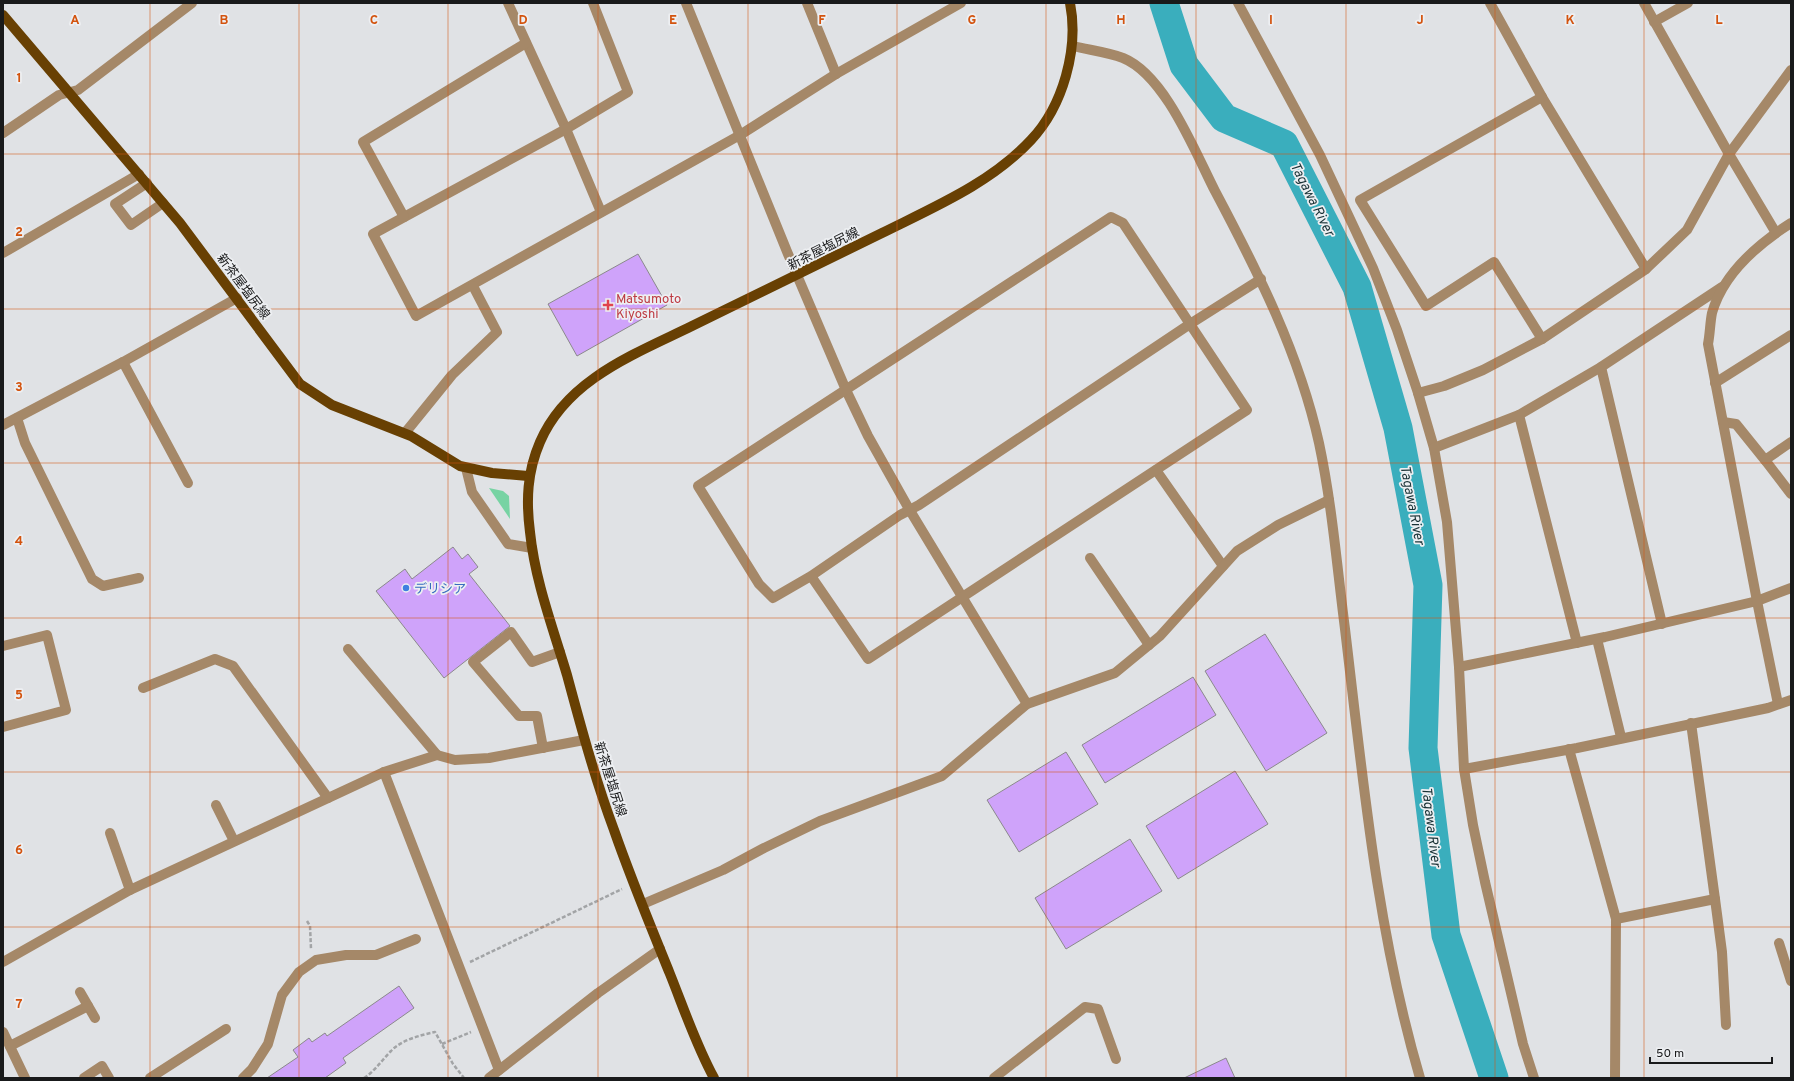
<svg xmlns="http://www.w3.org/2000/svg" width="1794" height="1081" viewBox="0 0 1794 1081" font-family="Overpass,'Noto Sans JP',sans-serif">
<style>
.green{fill:#77d3a3}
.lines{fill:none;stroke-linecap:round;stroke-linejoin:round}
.river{stroke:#3aaebd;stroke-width:29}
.building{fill:#cfa3fa;stroke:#8b898c}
.path{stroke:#a2a4a6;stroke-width:2.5;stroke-dasharray:4 2;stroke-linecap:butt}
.minor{stroke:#a58868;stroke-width:10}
.major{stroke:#684003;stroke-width:10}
.grid{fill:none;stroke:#d3530e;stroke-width:1;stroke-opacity:0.55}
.health-dot{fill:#e0444e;stroke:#edeff2;stroke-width:1.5}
.shop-dot{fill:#3f7fe0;stroke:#edeff2;stroke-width:1.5}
.labels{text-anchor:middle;stroke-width:3.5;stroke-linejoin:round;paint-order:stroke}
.street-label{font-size:13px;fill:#191a1b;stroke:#edeff2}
.health-label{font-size:13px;fill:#be3a42;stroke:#edeff2;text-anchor:start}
.shop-label{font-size:13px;fill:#366cbe;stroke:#edeff2;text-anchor:start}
.water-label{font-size:14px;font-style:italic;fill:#193236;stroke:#edeff2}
.grid-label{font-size:13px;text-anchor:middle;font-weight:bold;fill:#d3530e;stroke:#edeff2;stroke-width:3.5;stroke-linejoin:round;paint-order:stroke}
</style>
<rect width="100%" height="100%" fill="#e0e2e5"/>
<path class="green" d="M489,488L503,491L509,496L510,519Z"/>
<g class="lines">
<path class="river" d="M1164,3L1184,65L1224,118L1284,144L1357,287L1398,428L1428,585L1423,748L1446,935L1494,1078"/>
</g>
<g class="building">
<path d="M638,254L667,305L577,356L548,304Z"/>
<path d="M453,547L462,559L468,554L478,567L469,574L510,626L444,678L376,591L405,569L412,579Z"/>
<path d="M1265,634L1327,733L1266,771L1205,671Z"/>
<path d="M1193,677L1216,715L1105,783L1082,745Z"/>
<path d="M1066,752L1098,804L1019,852L987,800Z"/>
<path d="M1235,771L1268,824L1178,879L1146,826Z"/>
<path d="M1130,839L1162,891L1066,949L1035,898Z"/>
<path d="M399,986L414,1008L343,1058L346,1063L325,1078H267L298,1057L293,1050L309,1038L312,1042L325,1033L327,1036Z"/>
<path d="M1226,1058L1235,1078H1184Z"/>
</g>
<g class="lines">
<g class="path">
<path d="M307,921L310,926L311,949"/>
<path d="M470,962L622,889"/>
<path d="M442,1044L471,1032"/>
<path d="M364,1078C375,1071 382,1060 391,1051C401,1040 421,1035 435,1032L453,1064L464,1078"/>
</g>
<g class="minor">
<path d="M508,3L566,129L601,212"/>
<path d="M593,3L628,92L566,129L373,234L416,316L740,135L836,74L961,3"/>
<path d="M686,3L788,254L846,390L868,436L909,509L1027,704"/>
<path d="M807,3L836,74"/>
<path d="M1238,3L1320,155L1373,268L1397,330L1418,393L1434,448L1447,522L1459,667L1464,769L1473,825L1485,882L1523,1044L1534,1078"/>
<path d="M1490,3L1542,97L1646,269"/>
<path d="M1644,3L1729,154L1776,233"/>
<path d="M1654,22L1688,3"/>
<path d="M1073,46C1089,50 1107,52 1123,58C1165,75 1195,152 1215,191C1258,272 1299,353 1319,443C1332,504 1337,567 1345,629C1363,780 1377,932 1420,1078"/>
<path d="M3,133L59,95L78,90L192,3"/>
<path d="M147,183L115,204L131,225L163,203"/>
<path d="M404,217L363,142L526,43"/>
<path d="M3,253L139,174"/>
<path d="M1542,339L1494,262L1426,306L1360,200L1542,97"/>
<path d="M123,362L188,483"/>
<path d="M1601,367L1662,624"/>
<path d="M1715,383L1791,335"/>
<path d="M1418,393L1444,386L1483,370L1542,339L1646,269L1687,230L1729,154L1791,70"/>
<path d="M1519,415L1577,643"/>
<path d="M17,418L25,443L92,579L103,586L139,578"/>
<path d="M1723,422L1736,424L1765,460L1791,442"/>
<path d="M3,425L123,362L237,298"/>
<path d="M405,433L452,375L497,332L473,286"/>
<path d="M1434,448L1519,415L1601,367L1722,287"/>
<path d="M1765,460L1791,494"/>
<path d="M466,468L472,492L508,544L532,548"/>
<path d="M1156,470L1223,566"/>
<path d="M1090,558L1149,645"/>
<path d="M811,576L868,659L1247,410L1123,223L1111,217L698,486L759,584L773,598L811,576L900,515L919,505L1190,324L1261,279"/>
<path d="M1597,639L1621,737"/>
<path d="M3,646L47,635L66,710L3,727"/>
<path d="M348,649L437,755"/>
<path d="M1459,667L1605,637L1757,601L1791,588"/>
<path d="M143,688L215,659L233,666L328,798"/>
<path d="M1778,704L1757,601L1708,344C1710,334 1710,323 1712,313C1723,274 1758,244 1791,223"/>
<path d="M543,748L537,716H519L473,662L511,632L532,662L560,652"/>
<path d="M1569,749L1616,919"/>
<path d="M1464,769L1577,748L1768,708L1791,700"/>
<path d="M384,772L499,1070"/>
<path d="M216,805L234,841"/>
<path d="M110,833L130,890"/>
<path d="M1715,899L1722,952L1726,1025"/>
<path d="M643,904L723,870L764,848L820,821L942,776L1027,704L1115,673L1160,636L1237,551L1278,525L1329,500"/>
<path d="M1779,943L1791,981"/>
<path d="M3,962L130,890L384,772L437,755L455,760L489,758L584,740"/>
<path d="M80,992L95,1018"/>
<path d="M3,1032L25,1078"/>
<path d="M10,1046L88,1006"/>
<path d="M84,1078L102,1066L109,1078"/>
<path d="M150,1078L226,1029"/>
<path d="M243,1078L252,1069L268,1044L282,995L299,972L316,960L346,955H376L416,939"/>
<path d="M489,1078L598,993L660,949"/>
<path d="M994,1078L1085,1007L1098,1009L1116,1059"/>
<path d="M1615,1078L1616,919L1715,899L1691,723"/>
</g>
<g class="major">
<path d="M3,15L180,223L300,384L332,405L411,436L460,466L492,473L528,476"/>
<path d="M714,1078C696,1045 684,1009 670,974C651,927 631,879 614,830C595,779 581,727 567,675C553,628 535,581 530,532C526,501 527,472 540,442C567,379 635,354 692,326C756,295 819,264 882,233C934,207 991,183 1031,140C1063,106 1079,49 1070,3"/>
</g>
</g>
<path class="grid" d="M150,3V1078M299,3V1078M448,3V1078M598,3V1078M748,3V1078M897,3V1078M1046,3V1078M1196,3V1078M1346,3V1078M1495,3V1078M1644,3V1078M3,154H1791M3,309H1791M3,463H1791M3,618H1791M3,772H1791M3,927H1791"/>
<path class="health-dot" d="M606 299h4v4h4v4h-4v4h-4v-4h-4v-4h4z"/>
<circle class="shop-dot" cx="406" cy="588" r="4"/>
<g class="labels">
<g class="street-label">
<text transform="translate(823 248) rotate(-27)" y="5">新茶屋塩尻線</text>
<text transform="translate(244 286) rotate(53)" y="5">新茶屋塩尻線</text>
<text transform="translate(611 779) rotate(72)" y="5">新茶屋塩尻線</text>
</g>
<g class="health-label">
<text x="616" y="303">Matsumoto<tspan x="616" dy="15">Kiyoshi</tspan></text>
</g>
<g class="shop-label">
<text x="414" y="593">デリシア</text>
</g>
<g class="water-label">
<text transform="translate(1313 199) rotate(63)" y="5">Tagawa River</text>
<text transform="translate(1413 505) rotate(79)" y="5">Tagawa River</text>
<text transform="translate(1432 827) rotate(83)" y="5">Tagawa River</text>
</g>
</g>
<g class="grid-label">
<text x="75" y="24">A</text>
<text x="224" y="24">B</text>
<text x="374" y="24">C</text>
<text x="523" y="24">D</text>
<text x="673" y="24">E</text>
<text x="822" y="24">F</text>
<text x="972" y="24">G</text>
<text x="1121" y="24">H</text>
<text x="1271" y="24">I</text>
<text x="1420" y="24">J</text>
<text x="1570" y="24">K</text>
<text x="1719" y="24">L</text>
<text x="19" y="82">1</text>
<text x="19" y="236">2</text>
<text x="19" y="391">3</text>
<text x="19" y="545">4</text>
<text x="19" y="699">5</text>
<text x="19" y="854">6</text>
<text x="19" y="1008">7</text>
</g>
<rect width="1794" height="1081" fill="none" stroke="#191a1b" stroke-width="8"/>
<path d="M1650 1057v6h122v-6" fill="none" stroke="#191a1b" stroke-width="2"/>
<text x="1656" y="1057" font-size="12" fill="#191a1b" stroke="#edeff2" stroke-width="3" paint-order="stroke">50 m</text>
</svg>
